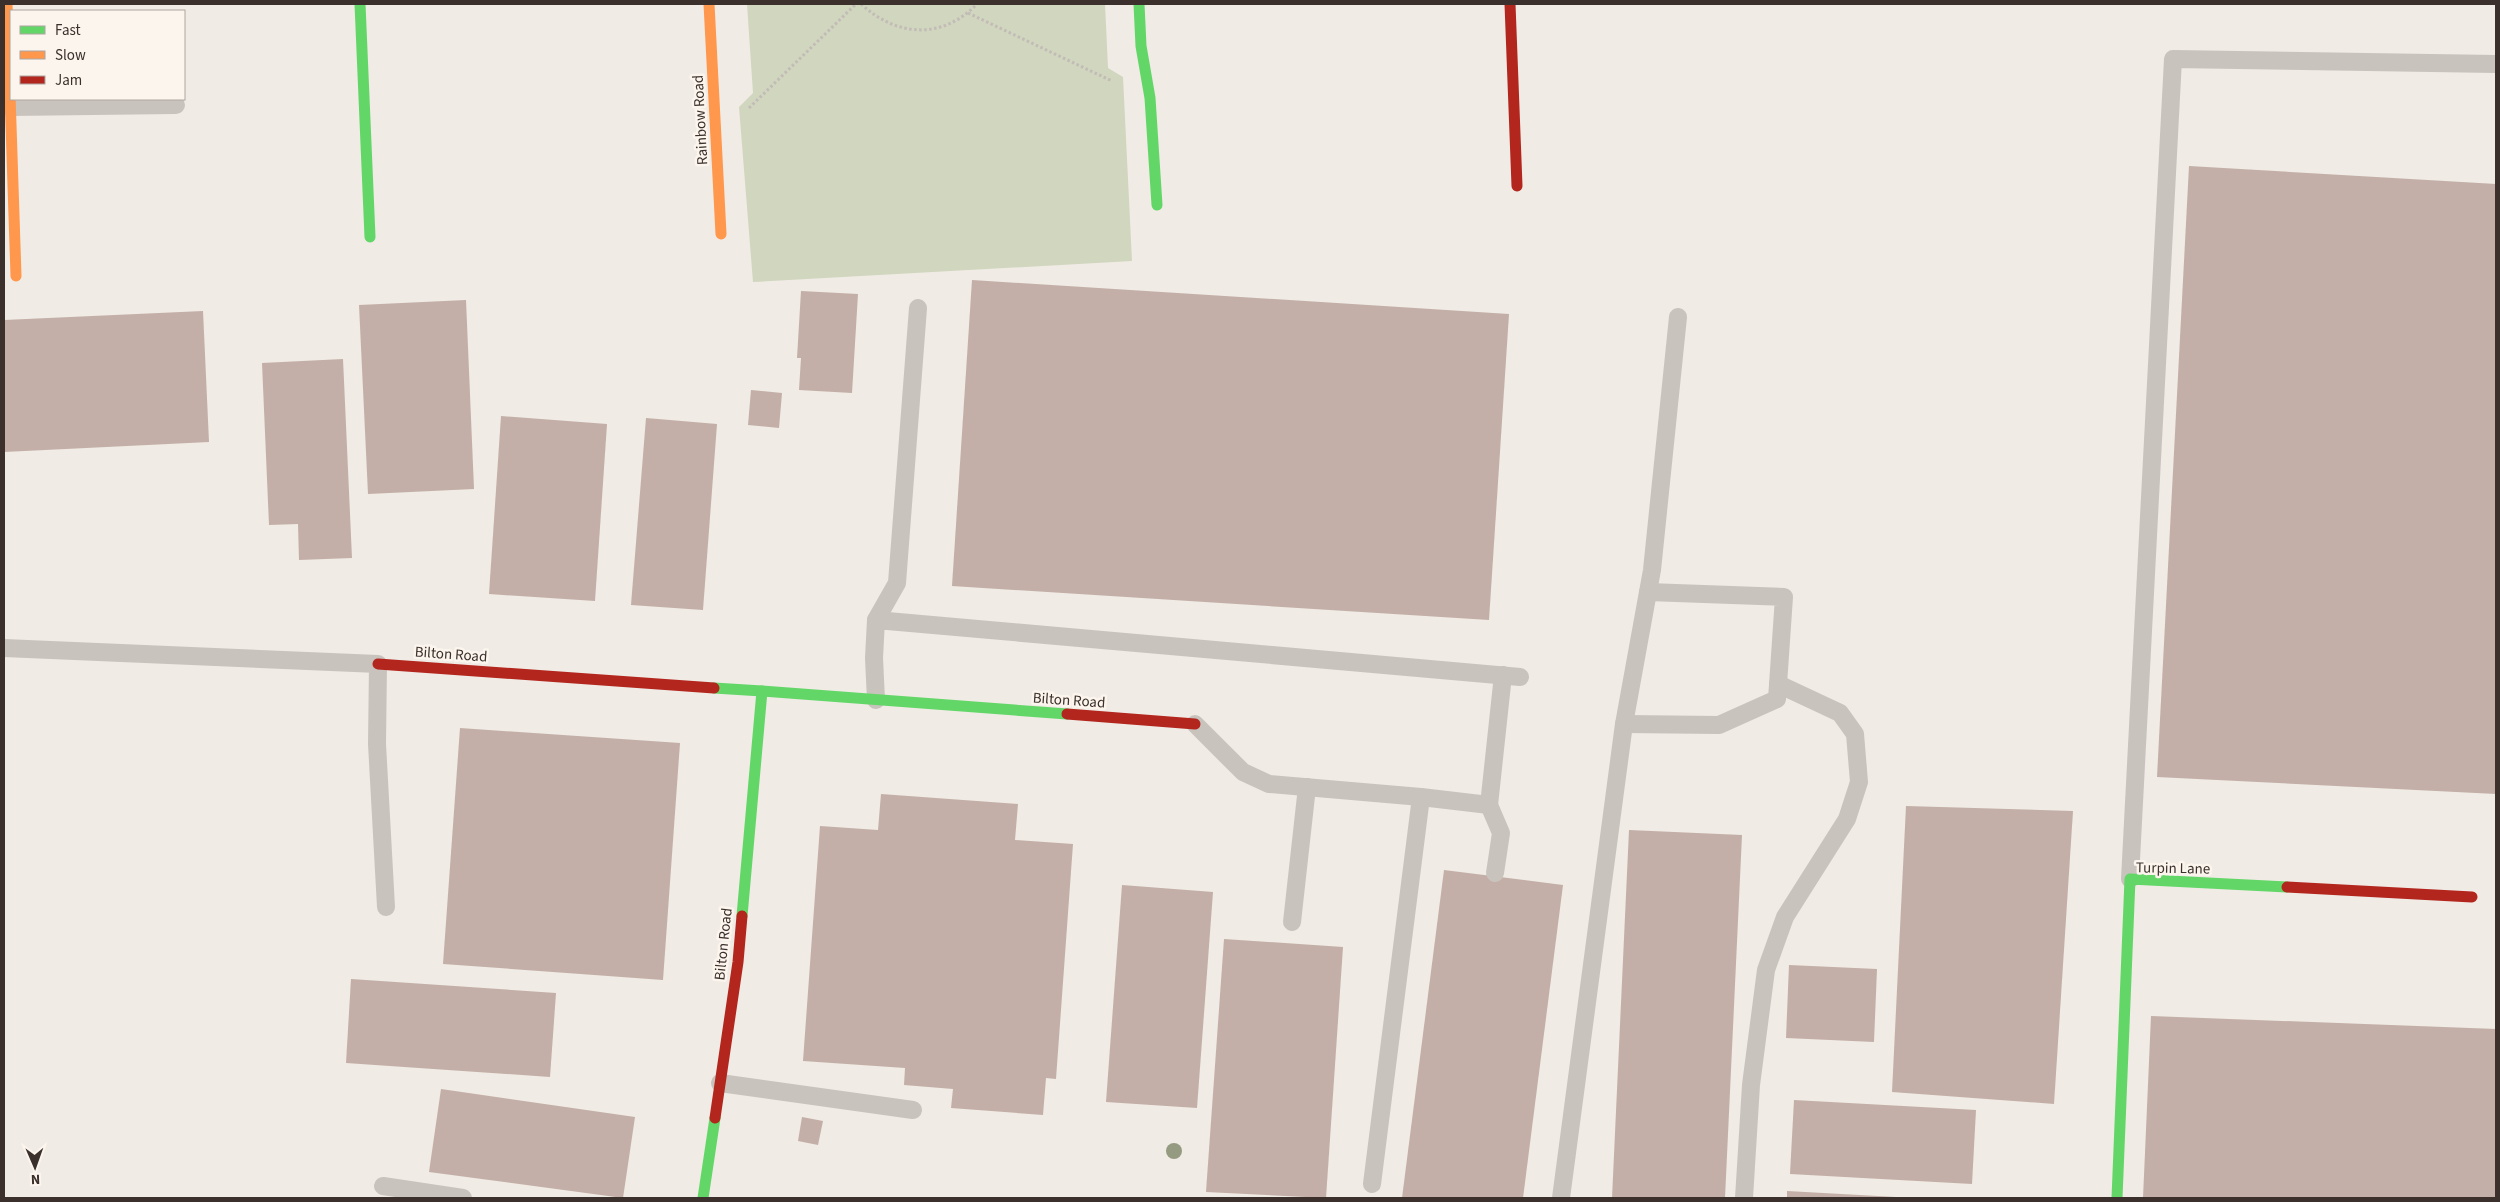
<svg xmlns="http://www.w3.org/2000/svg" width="2500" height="1202" viewBox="0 0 2500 1202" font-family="'Source Sans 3',sans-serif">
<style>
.green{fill:#d1d6bf}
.building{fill:#c3afa7}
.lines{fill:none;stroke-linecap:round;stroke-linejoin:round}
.path{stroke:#c2bbb6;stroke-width:3;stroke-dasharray:2.5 2.5;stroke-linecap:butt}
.lane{stroke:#c9c3be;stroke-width:18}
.fast{stroke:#63d668;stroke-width:11}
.slow{stroke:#ff974d;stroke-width:11}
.jam{stroke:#b3261e;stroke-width:11}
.tree{fill:#959b80}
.labels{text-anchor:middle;stroke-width:5;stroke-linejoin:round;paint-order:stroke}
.street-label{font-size:15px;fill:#3b302b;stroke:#fbf5ee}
</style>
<rect width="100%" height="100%" fill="#f0ebe5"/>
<path class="green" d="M747,4H1105L1108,68L1123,77L1132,261L753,282L739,107L753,93Z"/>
<g class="building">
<path d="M2189,166L2496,184V794L2157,777Z"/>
<path d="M972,280L1509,314L1489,620L952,586Z"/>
<path d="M801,291L858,294L852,393L799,390L801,358H797Z"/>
<path d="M466,300L474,489L368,494L359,305Z"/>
<path d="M203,311L209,442L4,452V320Z"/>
<path d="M343,359L352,558L299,560L298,524L269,525L262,363Z"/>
<path d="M751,390L782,393L779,428L748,425Z"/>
<path d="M501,416L607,424L595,601L489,594Z"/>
<path d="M646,418L717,424L703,610L631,605Z"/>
<path d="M460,728L680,743L663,980L443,964Z"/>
<path d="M881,794L1018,804L1015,840L1073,844L1056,1079L1046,1078L1043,1115L951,1108L953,1089L904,1085L905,1068L803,1061L820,826L878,830Z"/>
<path d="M1906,806L2073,811L2054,1104L1892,1092Z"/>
<path d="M1629,830L1742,835L1725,1198H1612Z"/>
<path d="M1444,870L1563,885L1523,1198H1402Z"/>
<path d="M1122,885L1213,892L1197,1108L1106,1102Z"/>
<path d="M1224,939L1343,947L1326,1198L1206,1192Z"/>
<path d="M1789,965L1877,969L1874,1042L1786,1038Z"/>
<path d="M351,979L556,993L550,1077L346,1063Z"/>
<path d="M2151,1016L2496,1029V1198H2143Z"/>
<path d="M441,1089L635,1117L623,1198L429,1172Z"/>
<path d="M1794,1100L1976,1110L1972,1184L1790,1174Z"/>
<path d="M802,1117L823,1121L818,1145L798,1141Z"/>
<path d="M1787,1191L1896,1197V1198H1787Z"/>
</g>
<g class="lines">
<g class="path">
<path d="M861,4C897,37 942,40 977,4"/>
<path d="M968,13L1112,81"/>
<path d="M749,108L856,4"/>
</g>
<g class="lane">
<path d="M10,107L176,105"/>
<path d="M876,620L897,583L918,308"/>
<path d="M4,648L378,664L377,744L386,907"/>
<path d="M876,700L874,658L876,620L1520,677"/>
<path d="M1195,724L1243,772L1269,784L1421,797L1372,1184"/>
<path d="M1624,724L1719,725L1777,699L1784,597L1648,592"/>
<path d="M1421,797L1489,805L1503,675"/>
<path d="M1489,805L1501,833L1495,873"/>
<path d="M2130,879L2173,59L2496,64"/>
<path d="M1292,922L1307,787"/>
<path d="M720,1083L913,1110"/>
<path d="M383,1186L463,1198"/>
<path d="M1561,1198L1624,724L1652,570L1678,317"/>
<path d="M1744,1198L1751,1085L1766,970L1785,917L1847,819L1859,782L1855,734L1840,713L1778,684"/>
</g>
<g class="fast">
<path d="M360,4L370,237"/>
<path d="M1139,4L1141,46L1150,98L1157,205"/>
<path d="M714,688L762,691L742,916"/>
<path d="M762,691L1067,714"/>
<path d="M703,1198L715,1118"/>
<path d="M2117,1198L2130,879L2287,887"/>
</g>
<g class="slow">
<path d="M7,4L16,276"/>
<path d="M709,4L721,234"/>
</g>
<g class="jam">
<path d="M1510,4L1517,186"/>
<path d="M378,664L714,688"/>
<path d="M1067,714L1195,724"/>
<path d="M2287,887L2472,897"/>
<path d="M715,1118L738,962L742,916"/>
</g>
</g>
<circle class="tree" cx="1174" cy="1151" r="8"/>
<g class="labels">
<g class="street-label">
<text transform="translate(700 120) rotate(-93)" y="5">Rainbow Road</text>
<text transform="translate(451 654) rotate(4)" y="5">Bilton Road</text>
<text transform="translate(1069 700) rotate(4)" y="5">Bilton Road</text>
<text transform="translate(2173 868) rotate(1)" y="5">Turpin Lane</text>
<text transform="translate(723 944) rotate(-84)" y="5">Bilton Road</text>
</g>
</g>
<rect width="2500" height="1202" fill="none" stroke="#3b302b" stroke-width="10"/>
<rect x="10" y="10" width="175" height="90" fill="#fbf5ee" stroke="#aea6a0"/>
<rect x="20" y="26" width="25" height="8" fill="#63d668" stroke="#aea6a0"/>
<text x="55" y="35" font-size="15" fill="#3b302b">Fast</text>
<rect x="20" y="51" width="25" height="8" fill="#ff974d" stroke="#aea6a0"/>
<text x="55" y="60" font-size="15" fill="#3b302b">Slow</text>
<rect x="20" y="76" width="25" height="8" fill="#b3261e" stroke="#aea6a0"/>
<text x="55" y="85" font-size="15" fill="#3b302b">Jam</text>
<g transform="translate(35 1167) rotate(178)" stroke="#fbf5ee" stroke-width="4" paint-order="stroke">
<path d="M0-4L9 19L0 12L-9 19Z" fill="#3b302b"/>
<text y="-8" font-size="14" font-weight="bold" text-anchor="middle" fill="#3b302b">N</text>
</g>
</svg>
